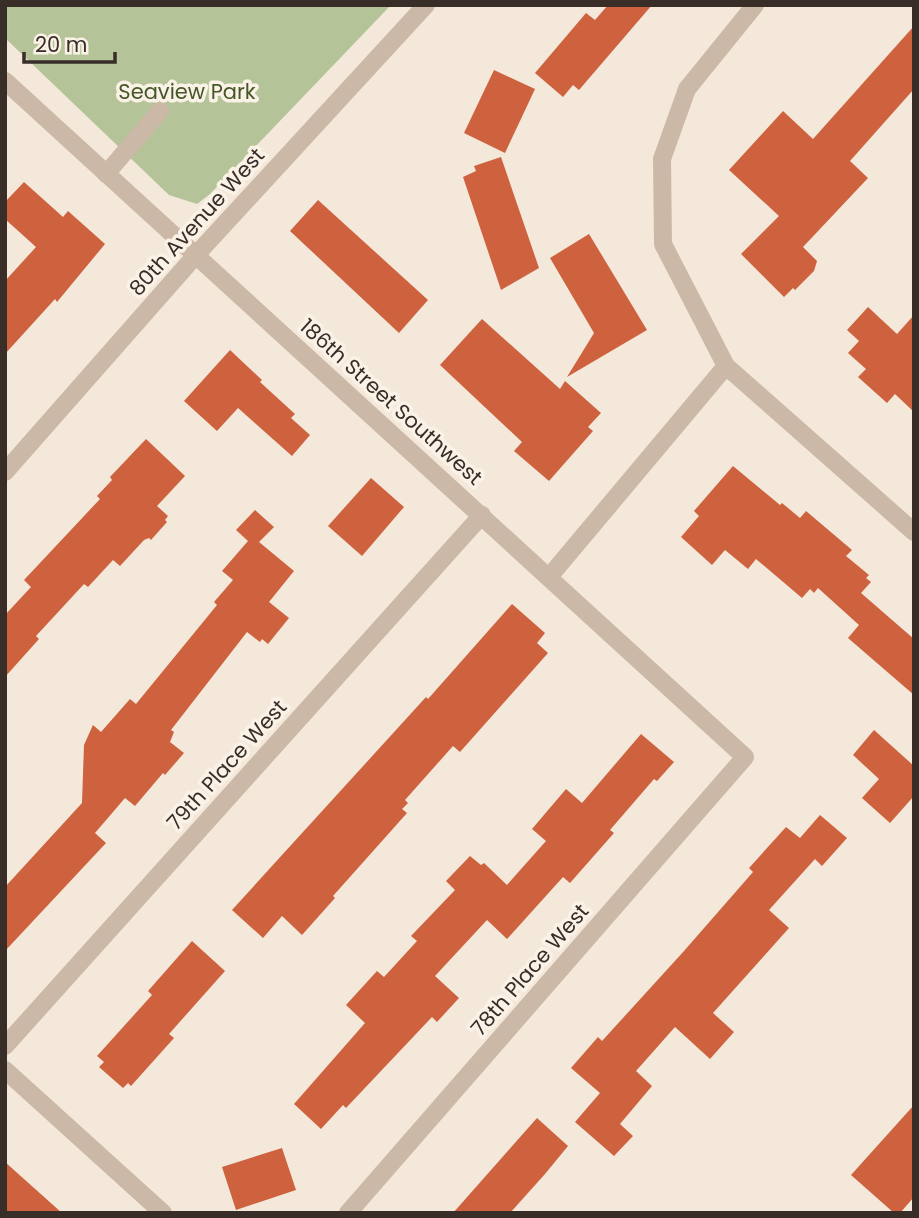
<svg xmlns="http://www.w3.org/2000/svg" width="919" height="1218" viewBox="0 0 919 1218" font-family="Poppins,sans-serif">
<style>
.green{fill:#b5c399}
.building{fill:#ce623e}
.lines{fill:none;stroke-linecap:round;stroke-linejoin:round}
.minor{stroke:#ccb8a6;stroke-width:18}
.labels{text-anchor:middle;stroke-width:7;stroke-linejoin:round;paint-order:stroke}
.park-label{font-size:21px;fill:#465829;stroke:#fbf2e7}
.street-label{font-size:21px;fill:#382d27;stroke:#fbf2e7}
</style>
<rect width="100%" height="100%" fill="#f3e8da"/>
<path class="green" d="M5,5H391L210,194L197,204L169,195L5,38Z"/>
<g class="building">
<path d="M608,5H652L579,90L573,85L563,97L535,73L586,13L595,20Z"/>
<path d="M914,26V89L850,161L868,178L803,247L817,261L814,271L795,290L793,288L784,297L741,254L779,216L729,170L783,111L813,139Z"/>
<path d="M494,70L535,89L505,153L464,133Z"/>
<path d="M501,157L539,268L501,290L463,177L476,171L474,166Z"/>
<path d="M24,182L63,217L68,211L105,244L57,302L55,299L5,354V281L36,247L5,219V202Z"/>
<path d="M318,200L428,300L399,333L290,231Z"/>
<path d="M589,234L647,330L567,377L594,333L550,258Z"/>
<path d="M868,307L897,334L914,315V412L895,394L887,403L858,377L866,369L848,353L859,341L847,330Z"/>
<path d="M482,319L560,389L565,381L601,413L588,427L593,431L549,481L514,451L522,442L440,365Z"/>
<path d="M230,350L262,380L260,382L295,414L291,418L310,435L292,456L238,408L217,431L184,401Z"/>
<path d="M146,439L185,476L157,506L168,516L165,520L167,522L151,540L149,538L144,540L120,566L113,560L88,587L84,584L36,636L39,639L5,677V615L31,587L24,580L100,499L97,496L112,480L110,477Z"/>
<path d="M733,466L780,505L782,503L800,518L806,511L852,550L846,556L869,575L866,578L871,582L861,593L914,639V695L848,638L859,625L818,588L814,593L810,589L802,598L756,559L748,569L725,550L712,565L681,537L699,516L694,511Z"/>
<path d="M371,478L404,507L362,556L328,526Z"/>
<path d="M255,510L274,527L259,542L294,571L269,602L289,618L268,644L262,639L260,642L247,632L171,730L174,732L170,742L184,753L165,775L163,773L135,806L125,798L95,833L106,843L5,951V887L82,803L84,745L93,725L101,732L130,699L136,704L217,605L214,602L233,580L222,571L248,541L236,530Z"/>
<path d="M512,604L545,633L537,643L548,653L460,752L453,746L405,800L408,803L402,809L407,813L333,896L335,898L302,935L282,916L263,938L232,910L426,697L428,699Z"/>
<path d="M874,730L914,766V796L890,823L862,798L879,779L853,755Z"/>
<path d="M641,734L674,762L657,781L654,779L610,830L614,833L570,883L563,877L507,939L487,920L435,976L459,998L437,1022L432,1017L346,1108L343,1105L321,1129L294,1104L365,1023L346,1005L377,971L384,977L417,941L411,936L455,890L446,881L470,856L481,865L484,863L507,885L546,841L532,829L566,789L582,803Z"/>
<path d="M820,815L847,838L822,866L815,859L769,910L789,928L713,1013L734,1032L710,1059L675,1027L636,1071L652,1086L620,1124L633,1136L614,1156L575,1122L600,1093L571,1068L598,1037L602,1041L684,951L753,872L749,868L786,827L800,838Z"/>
<path d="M192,941L225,971L169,1034L174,1038L131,1086L128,1083L123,1088L99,1067L104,1062L97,1056L152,995L148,991Z"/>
<path d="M914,1105V1197L900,1213H894L851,1175Z"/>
<path d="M537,1118L568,1146L545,1174L510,1213H453Z"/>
<path d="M282,1148L296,1190L236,1210L222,1167Z"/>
<path d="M5,1162L62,1213H5Z"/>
</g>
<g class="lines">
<g class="minor">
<path d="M755,5L687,89L662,159L663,244L726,366L914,532"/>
<path d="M5,81L745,757L348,1213"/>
<path d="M106,174L160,111"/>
<path d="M5,472L196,255L426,5"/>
<path d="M549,577L726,366"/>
<path d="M5,1046L482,515"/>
<path d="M5,1070L163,1213"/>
</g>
</g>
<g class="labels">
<g class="park-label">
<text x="187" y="99">Seaview Park</text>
</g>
<g class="street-label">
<text transform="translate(197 222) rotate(-48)" y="7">80th Avenue West</text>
<text transform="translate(391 402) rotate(42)" y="7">186th Street Southwest</text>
<text transform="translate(227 765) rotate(-48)" y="7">79th Place West</text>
<text transform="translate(530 970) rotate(-49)" y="7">78th Place West</text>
</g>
</g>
<rect width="919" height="1218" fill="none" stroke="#382d27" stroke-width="14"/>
<path d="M24 52v10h91v-10" fill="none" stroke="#382d27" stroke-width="3.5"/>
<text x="35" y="52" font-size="21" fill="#382d27" stroke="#fbf2e7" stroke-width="5" paint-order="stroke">20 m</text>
</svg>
